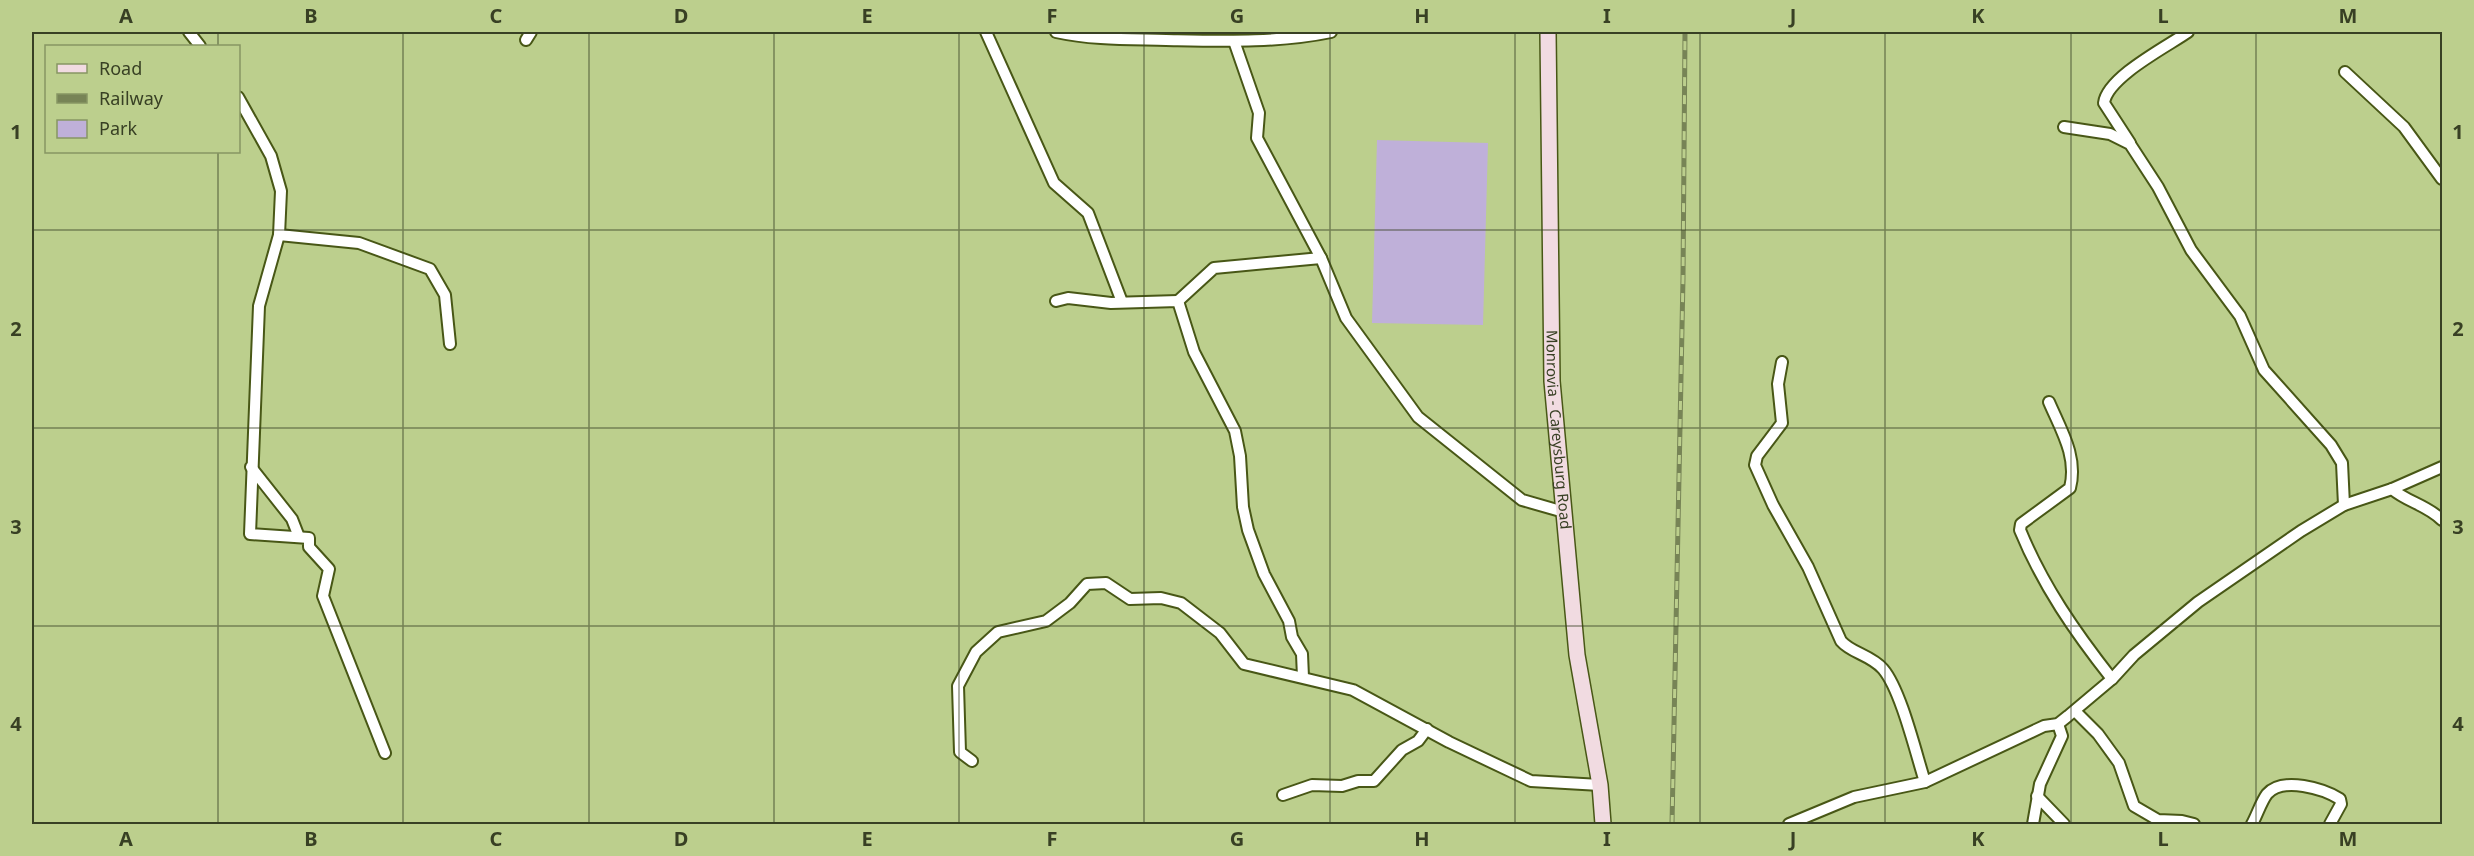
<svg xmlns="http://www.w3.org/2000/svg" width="2474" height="856" viewBox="0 0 2474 856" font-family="'Noto Sans',sans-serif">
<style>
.green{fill:#bfb0d9}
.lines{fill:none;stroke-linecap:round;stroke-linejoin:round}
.street-casing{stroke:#485716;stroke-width:14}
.secondary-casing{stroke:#485716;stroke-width:18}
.street{stroke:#fff;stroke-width:10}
.secondary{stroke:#f1dbe1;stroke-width:15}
.rail-casing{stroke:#778456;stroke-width:5}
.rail{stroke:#bccf8d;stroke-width:3;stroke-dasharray:9;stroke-linecap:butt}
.grid{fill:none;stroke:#384024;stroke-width:1.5;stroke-opacity:0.55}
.labels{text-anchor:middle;stroke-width:4.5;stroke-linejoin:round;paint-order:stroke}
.street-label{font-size:15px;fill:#384024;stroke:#bccf8d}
.neatline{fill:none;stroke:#384024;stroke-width:2}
.grid-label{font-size:20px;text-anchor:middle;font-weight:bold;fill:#384024}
</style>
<rect width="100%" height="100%" fill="#bccf8d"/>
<path class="green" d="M1377,140L1488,143L1483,325L1372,323Z"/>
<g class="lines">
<defs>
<g id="street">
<path d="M189,32L200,46"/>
<path d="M986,32L1054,183L1088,213L1122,302"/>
<path d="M1056,32C1093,40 1128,39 1166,40C1221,41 1278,43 1331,32"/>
<path d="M526,40L531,32"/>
<path d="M1234,41L1259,113L1257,138L1321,258L1346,318L1418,417L1522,500L1564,512"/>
<path d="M2345,72L2404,127L2442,179"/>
<path d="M238,97L271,156L281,191L279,235L259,306L250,534L309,538V547L329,569L323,596L385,753"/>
<path d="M2064,127L2110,134L2130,144L2158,187L2191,250L2240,316L2264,370L2331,445L2342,463L2344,505"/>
<path d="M2130,143L2104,103C2107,77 2168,46 2188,32"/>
<path d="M279,235L359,243L430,269L445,295L450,344"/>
<path d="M1056,301L1068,298L1111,303L1178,301L1194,352L1235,431L1240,456L1243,507L1248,530L1264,574L1289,621L1292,637L1302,654L1303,677"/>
<path d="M1178,301L1214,268L1321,258"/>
<path d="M1782,362L1778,384L1782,423L1757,456L1755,465L1773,505L1808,567L1841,641C1851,653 1871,655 1883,669C1901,690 1916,754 1925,782"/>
<path d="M2049,402C2061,430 2078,457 2070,488L2021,524L2020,530C2043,586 2075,632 2112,679"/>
<path d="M251,467L292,519L299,537"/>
<path d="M2392,489C2407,502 2427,505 2442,520"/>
<path d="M2075,711L2098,734L2119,763L2134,806L2158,820L2182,821L2194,824"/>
<path d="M972,761L960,752L958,686L976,652L998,632L1046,621L1070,603L1087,584L1106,583L1130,599L1161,598L1181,603L1220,633L1244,664L1353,690L1449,742L1531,781L1600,785"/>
<path d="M1283,795L1312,785L1342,786L1358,781H1374L1402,750L1418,741L1427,729"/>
<path d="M2037,796L2064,824"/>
<path d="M1789,824L1854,797L1925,782L2044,726L2058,724L2068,716L2112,679L2134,655L2198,602L2301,531L2344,505L2392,489L2442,467"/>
<path d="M2033,824L2040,784L2062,736L2058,724"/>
<path d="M2252,824C2257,815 2261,802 2267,794C2283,776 2324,789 2340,799L2341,804L2330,824"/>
</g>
<g id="secondary">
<path id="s1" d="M1548,32L1552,381L1577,655L1600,785L1603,824"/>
</g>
</defs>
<use href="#street" class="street-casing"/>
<use href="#secondary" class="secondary-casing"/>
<use href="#street" class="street"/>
<use href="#secondary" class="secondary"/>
<defs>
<path id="rail" d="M1672,824L1683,278L1685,32"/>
</defs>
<use href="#rail" class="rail-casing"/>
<use href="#rail" class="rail"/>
</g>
<path class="grid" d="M218,32V46M403,32V824M589,32V824M774,32V824M959,32V824M1144,32V824M1330,32V824M1515,32V824M1700,32V824M1885,32V824M2071,32V824M2256,32V824M218,152V824M32,230H2442M32,428H2442M32,626H2442"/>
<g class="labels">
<g class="street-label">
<text dy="5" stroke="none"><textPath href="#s1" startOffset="398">Monrovia - Careysburg Road</textPath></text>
</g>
</g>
<rect width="2474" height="856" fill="none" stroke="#bccf8d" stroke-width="66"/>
<rect x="45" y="45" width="195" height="108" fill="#bccf8d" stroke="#879663" stroke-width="1.5"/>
<rect x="57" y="64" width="30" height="9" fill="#f1dbe1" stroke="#879663" stroke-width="1.5"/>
<text x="99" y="75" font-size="18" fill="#384024">Road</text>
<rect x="57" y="94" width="30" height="9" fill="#778456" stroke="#879663" stroke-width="1.5"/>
<text x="99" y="105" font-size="18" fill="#384024">Railway</text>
<rect x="57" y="120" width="30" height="18" fill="#bfb0d9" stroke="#879663" stroke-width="1.5"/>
<text x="99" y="135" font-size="18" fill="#384024">Park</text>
<rect x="33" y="33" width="2408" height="790" class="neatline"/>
<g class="grid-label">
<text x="126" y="23">A</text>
<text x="311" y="23">B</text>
<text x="496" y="23">C</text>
<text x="681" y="23">D</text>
<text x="867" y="23">E</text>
<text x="1052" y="23">F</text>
<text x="1237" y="23">G</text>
<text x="1422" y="23">H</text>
<text x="1607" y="23">I</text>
<text x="1793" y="23">J</text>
<text x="1978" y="23">K</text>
<text x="2163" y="23">L</text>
<text x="2348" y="23">M</text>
<text x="16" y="139">1</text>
<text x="2458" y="139">1</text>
<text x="16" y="336">2</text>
<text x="2458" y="336">2</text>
<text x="16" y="534">3</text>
<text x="2458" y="534">3</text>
<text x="16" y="731">4</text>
<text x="2458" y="731">4</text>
<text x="126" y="846">A</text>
<text x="311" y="846">B</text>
<text x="496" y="846">C</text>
<text x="681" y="846">D</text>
<text x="867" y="846">E</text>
<text x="1052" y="846">F</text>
<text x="1237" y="846">G</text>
<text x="1422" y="846">H</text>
<text x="1607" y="846">I</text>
<text x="1793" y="846">J</text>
<text x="1978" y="846">K</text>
<text x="2163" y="846">L</text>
<text x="2348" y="846">M</text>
</g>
</svg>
